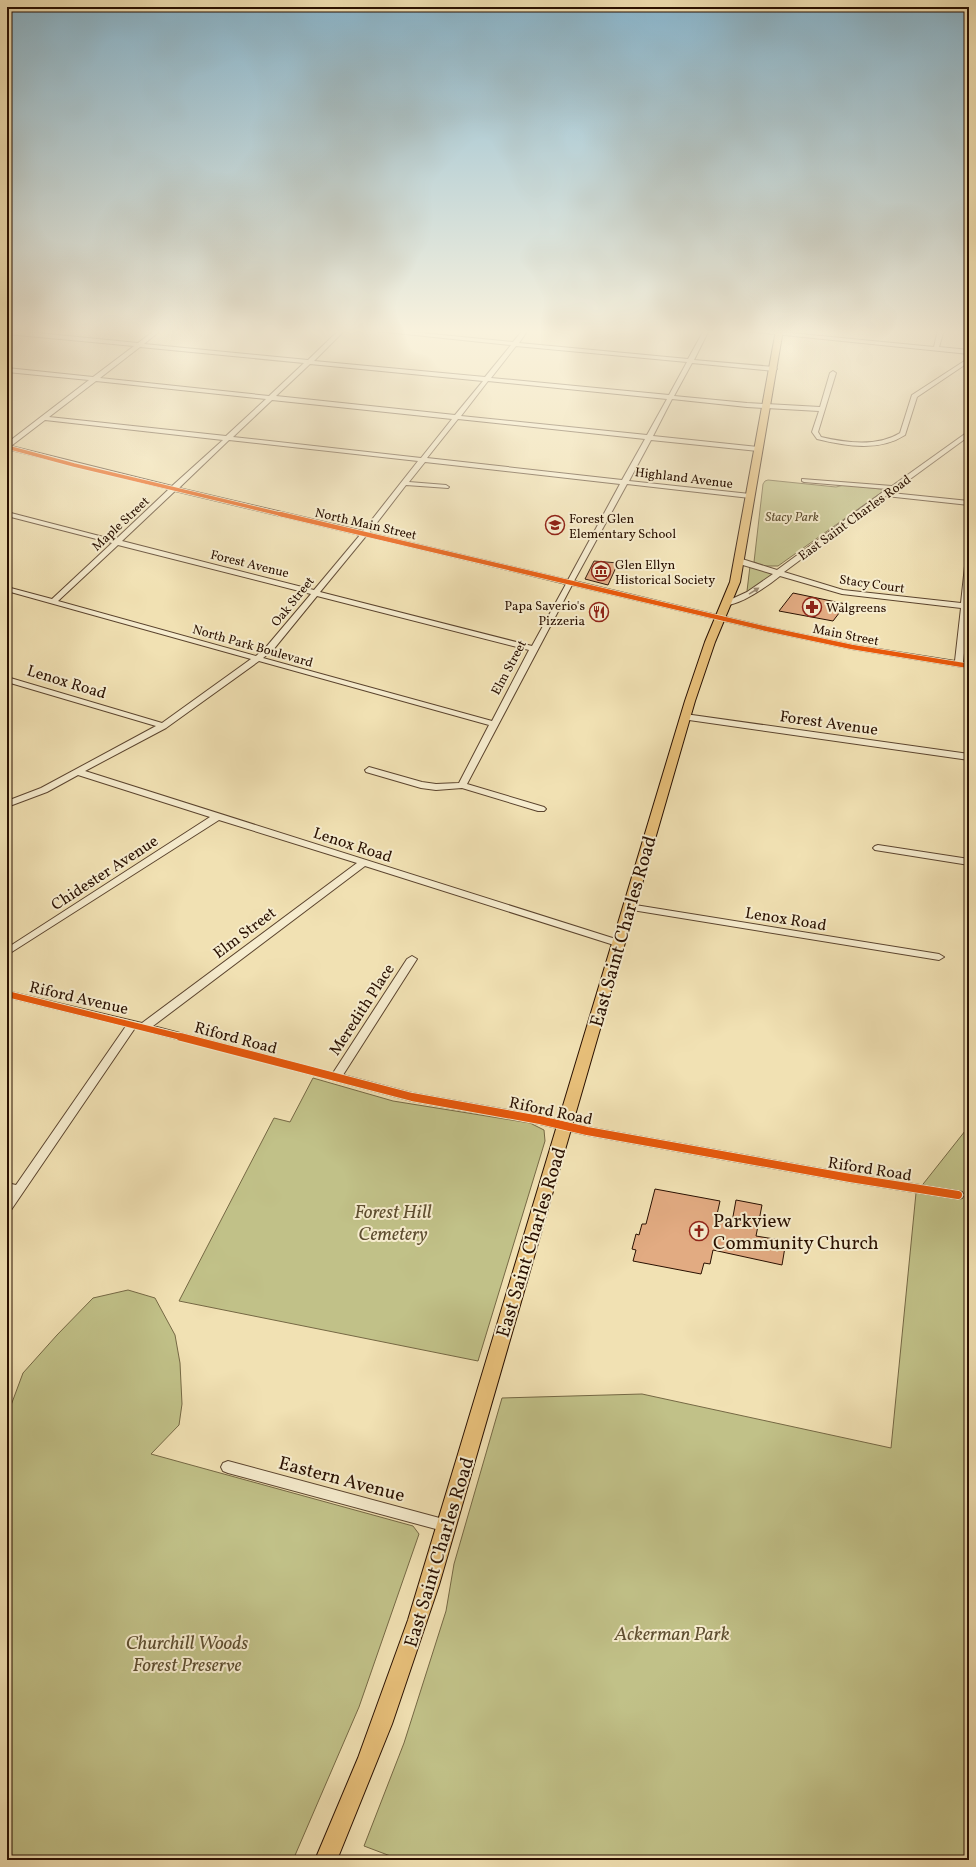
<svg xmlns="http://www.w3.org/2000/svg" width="976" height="1867" viewBox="0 0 976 1867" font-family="Vollkorn,serif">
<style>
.green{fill:#c1c188;stroke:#756844}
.building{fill:#e2ab82;stroke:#291001}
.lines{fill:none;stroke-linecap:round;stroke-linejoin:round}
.minor-casing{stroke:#5b442e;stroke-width:2}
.major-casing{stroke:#291001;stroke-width:2}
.minor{fill:#f6ecce;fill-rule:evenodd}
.major{fill:#e8c07a;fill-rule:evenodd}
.cycleway-far3-casing{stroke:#f6ecce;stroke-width:5}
.cycleway-far2-casing{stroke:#f6ecce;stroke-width:6}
.cycleway-far1-casing{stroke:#f6ecce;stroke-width:8}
.cycleway-casing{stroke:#f6ecce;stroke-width:10}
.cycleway-far3{stroke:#e8590c;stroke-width:3.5}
.cycleway-far2{stroke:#e8590c;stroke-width:4.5}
.cycleway-far1{stroke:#e8590c;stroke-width:6}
.cycleway{stroke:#e8590c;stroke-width:8}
.oneway{fill:#9a8972}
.labels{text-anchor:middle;stroke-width:4;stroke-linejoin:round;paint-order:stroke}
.far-street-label{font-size:13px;fill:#291001;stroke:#f6ecce}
.far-park-label{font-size:13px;font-style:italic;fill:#5e4e30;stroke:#f6ecce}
.far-poi-label{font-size:13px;fill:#291001;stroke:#f6ecce;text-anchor:start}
.street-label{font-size:16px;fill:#291001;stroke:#f6ecce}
.near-street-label{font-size:19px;fill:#291001;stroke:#f6ecce}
.near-park-label{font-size:19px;font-style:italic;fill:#5e4e30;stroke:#f6ecce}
.near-poi-label{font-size:19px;fill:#291001;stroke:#f6ecce;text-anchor:start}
</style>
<rect width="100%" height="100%" fill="#f1e1b3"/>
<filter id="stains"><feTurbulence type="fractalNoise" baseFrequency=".005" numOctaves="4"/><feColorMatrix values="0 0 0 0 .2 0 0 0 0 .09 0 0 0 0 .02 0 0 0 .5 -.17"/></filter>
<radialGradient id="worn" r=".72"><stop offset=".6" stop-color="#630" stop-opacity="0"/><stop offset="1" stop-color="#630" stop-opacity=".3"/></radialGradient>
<g class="green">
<path d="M768,480L836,487L844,485L881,489L882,492L778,566H763L754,562L763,484L765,481Z"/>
<path d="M750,566L773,574L748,592L747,591Z"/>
<path d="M313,1078L393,1101L530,1123L544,1130L545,1141L478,1361L179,1301L274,1118L290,1122Z"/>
<path d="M969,1126V1860H401L364,1846L404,1743L446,1611L454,1564L502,1398L642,1394L891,1448L916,1193Z"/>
<path d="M128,1290L155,1298L175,1335L180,1363L182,1404L179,1425L151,1454L413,1526L419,1534L359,1707L293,1860H7V1416L23,1373L57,1335L93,1298Z"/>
</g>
<g class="building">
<path d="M594,561L618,563L608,585L585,579Z"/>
<path d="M793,593L846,604L833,621L779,611Z"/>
<path d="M655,1189L720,1201L716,1219L732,1222L736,1200L762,1205L756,1236L786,1241L782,1265L713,1250L710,1264L704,1263L701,1274L633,1261L636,1250L632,1249L636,1234L639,1235L642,1224H646Z"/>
</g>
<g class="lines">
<defs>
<g id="minor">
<path d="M7,330L138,343L155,330H161L144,344L308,360L339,330H345L314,361L485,377L511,345L367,330H391L513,342L523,330H528L519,343L688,359L704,330H709L694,360L774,367L777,369L774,371L692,363L674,396L747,403L820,407L830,373L833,371L836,373L818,432L821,437C847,443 877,447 900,433L912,395L969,358V362L917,397L905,435C879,452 846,446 817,439L812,432L819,411L747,407L672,399L653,436L758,447L761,449L758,451L651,440L629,481L750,494L753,496L750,498L627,484L574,581L767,627L852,645L955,661L961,608L842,594L780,576C769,585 738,607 724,605L723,603L747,592L773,574L736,563V559H742L777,570L887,489L804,482L802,481V479L892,486L969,431V436L891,493L969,501V505L886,496L784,572L843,590L961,603L965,566L969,564V603L963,663L969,664V668L852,649L767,631L572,585L467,784L544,807L546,809L544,811H538L462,788L436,790L421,788L366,772L365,770L369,767L422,782L436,784L459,783L489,725L259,661L166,728L85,771L622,941L623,943L622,945H614L365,866L153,1026L333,1073L407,959L412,956L417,959L343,1075L412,1093L540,1116L587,1127L850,1174L958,1191L962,1192L964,1195L962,1198L958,1199L850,1182L587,1135L540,1124L412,1101L135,1028L11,1210L7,1211V1198L11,1192L7,1191V1183L16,1185L126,1026L7,997V991L142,1023L357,863L219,820L7,955V948L210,817L78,775L47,792L7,807V801L41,788L156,726L7,682V677L162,723L251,659L7,591V587L52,599L112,543L7,516V512L115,540L169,489L7,449V443L89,380L7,372V368L93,377L134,346L7,334ZM516,346L687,362L669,395L491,378ZM140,347L304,363L269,396L100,378ZM310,364L483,381L455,415L276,396ZM96,381L266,399L226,436L49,417ZM488,381L667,399L647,435L461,416ZM272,400L452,419L421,458L233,437ZM458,419L645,439L622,480L427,458ZM45,420L223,440L172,486L11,446ZM229,440L418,461L363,531L179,488ZM425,462L620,484L568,580L369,533L406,485L448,488L449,487L446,485L409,482ZM175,491L360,535L314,590L122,541ZM366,536L566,584L532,646L320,592ZM118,545L311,594L267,646L256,656L58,601ZM317,596L529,650L492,721L263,658L273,650Z"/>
<path d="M736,330H760L934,347L938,330H944L939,347L969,350V354Z"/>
<path d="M685,714L969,754V760L682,719V715Z"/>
<path d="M878,845L969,859V865L875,850L873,848L875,846Z"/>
<path d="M629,904L939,954L944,957L939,960L626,909L624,907Z"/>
<path d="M228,1461L447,1520L452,1522L454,1526L452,1530L447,1532L228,1473L223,1471L221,1467L223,1463Z"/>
</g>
<path id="major" d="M776,330H783L740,582L715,642L695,701L439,1585L392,1724L337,1860H315L358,1758L408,1620L685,701L705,642L730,582Z"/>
</defs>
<use href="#minor" class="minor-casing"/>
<use href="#major" class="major-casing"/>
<use href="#minor" class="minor"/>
<use href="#major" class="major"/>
<defs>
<path id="cycleway-far3" d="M7,447L74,465L284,515"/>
<path id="cycleway-far2" d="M280,514L767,629L852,647L969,666"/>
<path id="cycleway-far1" d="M7,994L185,1038"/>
<path id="cycleway" d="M181,1037L412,1097L540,1120L587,1131L850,1178L958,1195"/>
</defs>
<use href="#cycleway-far3" class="cycleway-far3-casing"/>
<use href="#cycleway-far2" class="cycleway-far2-casing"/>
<use href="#cycleway-far1" class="cycleway-far1-casing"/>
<use href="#cycleway" class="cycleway-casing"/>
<use href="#cycleway-far3" class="cycleway-far3"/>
<use href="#cycleway-far2" class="cycleway-far2"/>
<use href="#cycleway-far1" class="cycleway-far1"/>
<use href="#cycleway" class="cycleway"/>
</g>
<defs><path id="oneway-solid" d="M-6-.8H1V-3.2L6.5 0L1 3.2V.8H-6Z"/></defs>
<use class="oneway" href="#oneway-solid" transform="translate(754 591) rotate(-32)"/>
<linearGradient id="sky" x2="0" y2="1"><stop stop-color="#89b8d1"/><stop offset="0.56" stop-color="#f9f2dd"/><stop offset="1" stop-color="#f9f2dd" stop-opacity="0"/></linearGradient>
<rect width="976" height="592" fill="url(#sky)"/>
<defs>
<symbol id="school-ring" viewBox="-11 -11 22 22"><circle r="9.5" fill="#f6ecce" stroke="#8f2418" stroke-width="1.5"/><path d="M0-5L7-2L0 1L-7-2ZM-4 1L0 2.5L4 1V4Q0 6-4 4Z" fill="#8f2418"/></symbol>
<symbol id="museum-ring" viewBox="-11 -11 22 22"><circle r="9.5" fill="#f6ecce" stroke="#8f2418" stroke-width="1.5"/><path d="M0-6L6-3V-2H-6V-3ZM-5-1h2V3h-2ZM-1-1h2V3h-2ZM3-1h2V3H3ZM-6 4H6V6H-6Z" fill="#8f2418"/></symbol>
<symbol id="pharmacy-ring" viewBox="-11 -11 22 22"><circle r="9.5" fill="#f6ecce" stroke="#8f2418" stroke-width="1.5"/><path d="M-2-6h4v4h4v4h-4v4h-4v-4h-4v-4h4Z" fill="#8f2418"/></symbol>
<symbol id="restaurant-ring" viewBox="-11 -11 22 22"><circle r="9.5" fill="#f6ecce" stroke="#8f2418" stroke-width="1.5"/><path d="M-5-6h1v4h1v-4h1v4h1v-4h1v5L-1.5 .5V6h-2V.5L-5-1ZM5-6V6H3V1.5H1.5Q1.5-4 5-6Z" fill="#8f2418"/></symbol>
<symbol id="church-ring" viewBox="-11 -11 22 22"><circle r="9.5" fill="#f6ecce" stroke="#8f2418" stroke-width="1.5"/><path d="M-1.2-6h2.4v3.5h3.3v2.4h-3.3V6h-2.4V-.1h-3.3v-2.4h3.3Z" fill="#8f2418"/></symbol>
</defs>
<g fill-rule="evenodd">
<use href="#school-ring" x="544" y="514" width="22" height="22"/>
<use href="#museum-ring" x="590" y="560" width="22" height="22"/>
<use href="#pharmacy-ring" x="801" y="596" width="22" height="22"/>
<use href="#restaurant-ring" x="588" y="601" width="22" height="22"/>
<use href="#church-ring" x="688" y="1220" width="22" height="22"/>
</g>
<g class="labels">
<g class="far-street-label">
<text transform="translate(684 477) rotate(7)" y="5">Highland Avenue</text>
<text transform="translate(854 517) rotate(-36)" y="5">East Saint Charles Road</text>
<text transform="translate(120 523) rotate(-43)" y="5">Maple Street</text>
<text transform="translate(366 523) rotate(13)" y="5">North Main Street</text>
<text transform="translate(250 563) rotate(14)" y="5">Forest Avenue</text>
<text transform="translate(872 583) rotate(8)" y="5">Stacy Court</text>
<text transform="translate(292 601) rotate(-51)" y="5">Oak Street</text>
<text transform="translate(846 634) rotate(11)" y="5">Main Street</text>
<text transform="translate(253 645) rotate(16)" y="5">North Park Boulevard</text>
<text transform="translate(508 667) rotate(-62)" y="5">Elm Street</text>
</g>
<g class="far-park-label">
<text x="792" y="521">Stacy Park</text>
</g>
<g class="far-poi-label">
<text x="569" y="523">Forest Glen<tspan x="569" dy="15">Elementary School</tspan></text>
<text x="615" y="569">Glen Ellyn<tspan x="615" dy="15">Historical Society</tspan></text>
<text x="585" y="610" text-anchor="end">Papa Saverio's<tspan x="585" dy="15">Pizzeria</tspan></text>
<text x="826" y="612">Walgreens</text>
</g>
<g class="street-label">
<text transform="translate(67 681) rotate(17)" y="6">Lenox Road</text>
<text transform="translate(829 722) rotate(8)" y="6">Forest Avenue</text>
<text transform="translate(353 844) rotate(18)" y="6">Lenox Road</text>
<text transform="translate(104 872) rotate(-33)" y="6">Chidester Avenue</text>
<text transform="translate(786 918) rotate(9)" y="6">Lenox Road</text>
<text transform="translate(244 932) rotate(-37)" y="6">Elm Street</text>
<text transform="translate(79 997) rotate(13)" y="6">Riford Avenue</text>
<text transform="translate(361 1009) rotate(-57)" y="6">Meredith Place</text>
<text transform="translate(236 1037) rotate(15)" y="6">Riford Road</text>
<text transform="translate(551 1110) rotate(12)" y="6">Riford Road</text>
<text transform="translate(870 1168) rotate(9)" y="6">Riford Road</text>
</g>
<g class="near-street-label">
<text transform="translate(622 931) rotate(-74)" y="7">East Saint Charles Road</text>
<text transform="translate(530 1242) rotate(-73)" y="7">East Saint Charles Road</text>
<text transform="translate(342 1478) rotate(15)" y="7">Eastern Avenue</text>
<text transform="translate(438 1552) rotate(-73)" y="7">East Saint Charles Road</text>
</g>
<g class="near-park-label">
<text x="393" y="1218">Forest Hill<tspan x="393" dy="22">Cemetery</tspan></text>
<text x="672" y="1640">Ackerman Park</text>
<text x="187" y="1649">Churchill Woods<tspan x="187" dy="22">Forest Preserve</tspan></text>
</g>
<g class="near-poi-label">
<text x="713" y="1227">Parkview<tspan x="713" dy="22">Community Church</tspan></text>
</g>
</g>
<rect width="976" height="1867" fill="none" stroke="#f1e1b3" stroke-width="24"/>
<rect x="8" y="8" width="960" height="1851" fill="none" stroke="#291001" stroke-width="2"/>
<rect x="12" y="12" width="952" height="1843" fill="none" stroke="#291001"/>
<rect width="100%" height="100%" filter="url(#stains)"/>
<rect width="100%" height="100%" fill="url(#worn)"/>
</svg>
